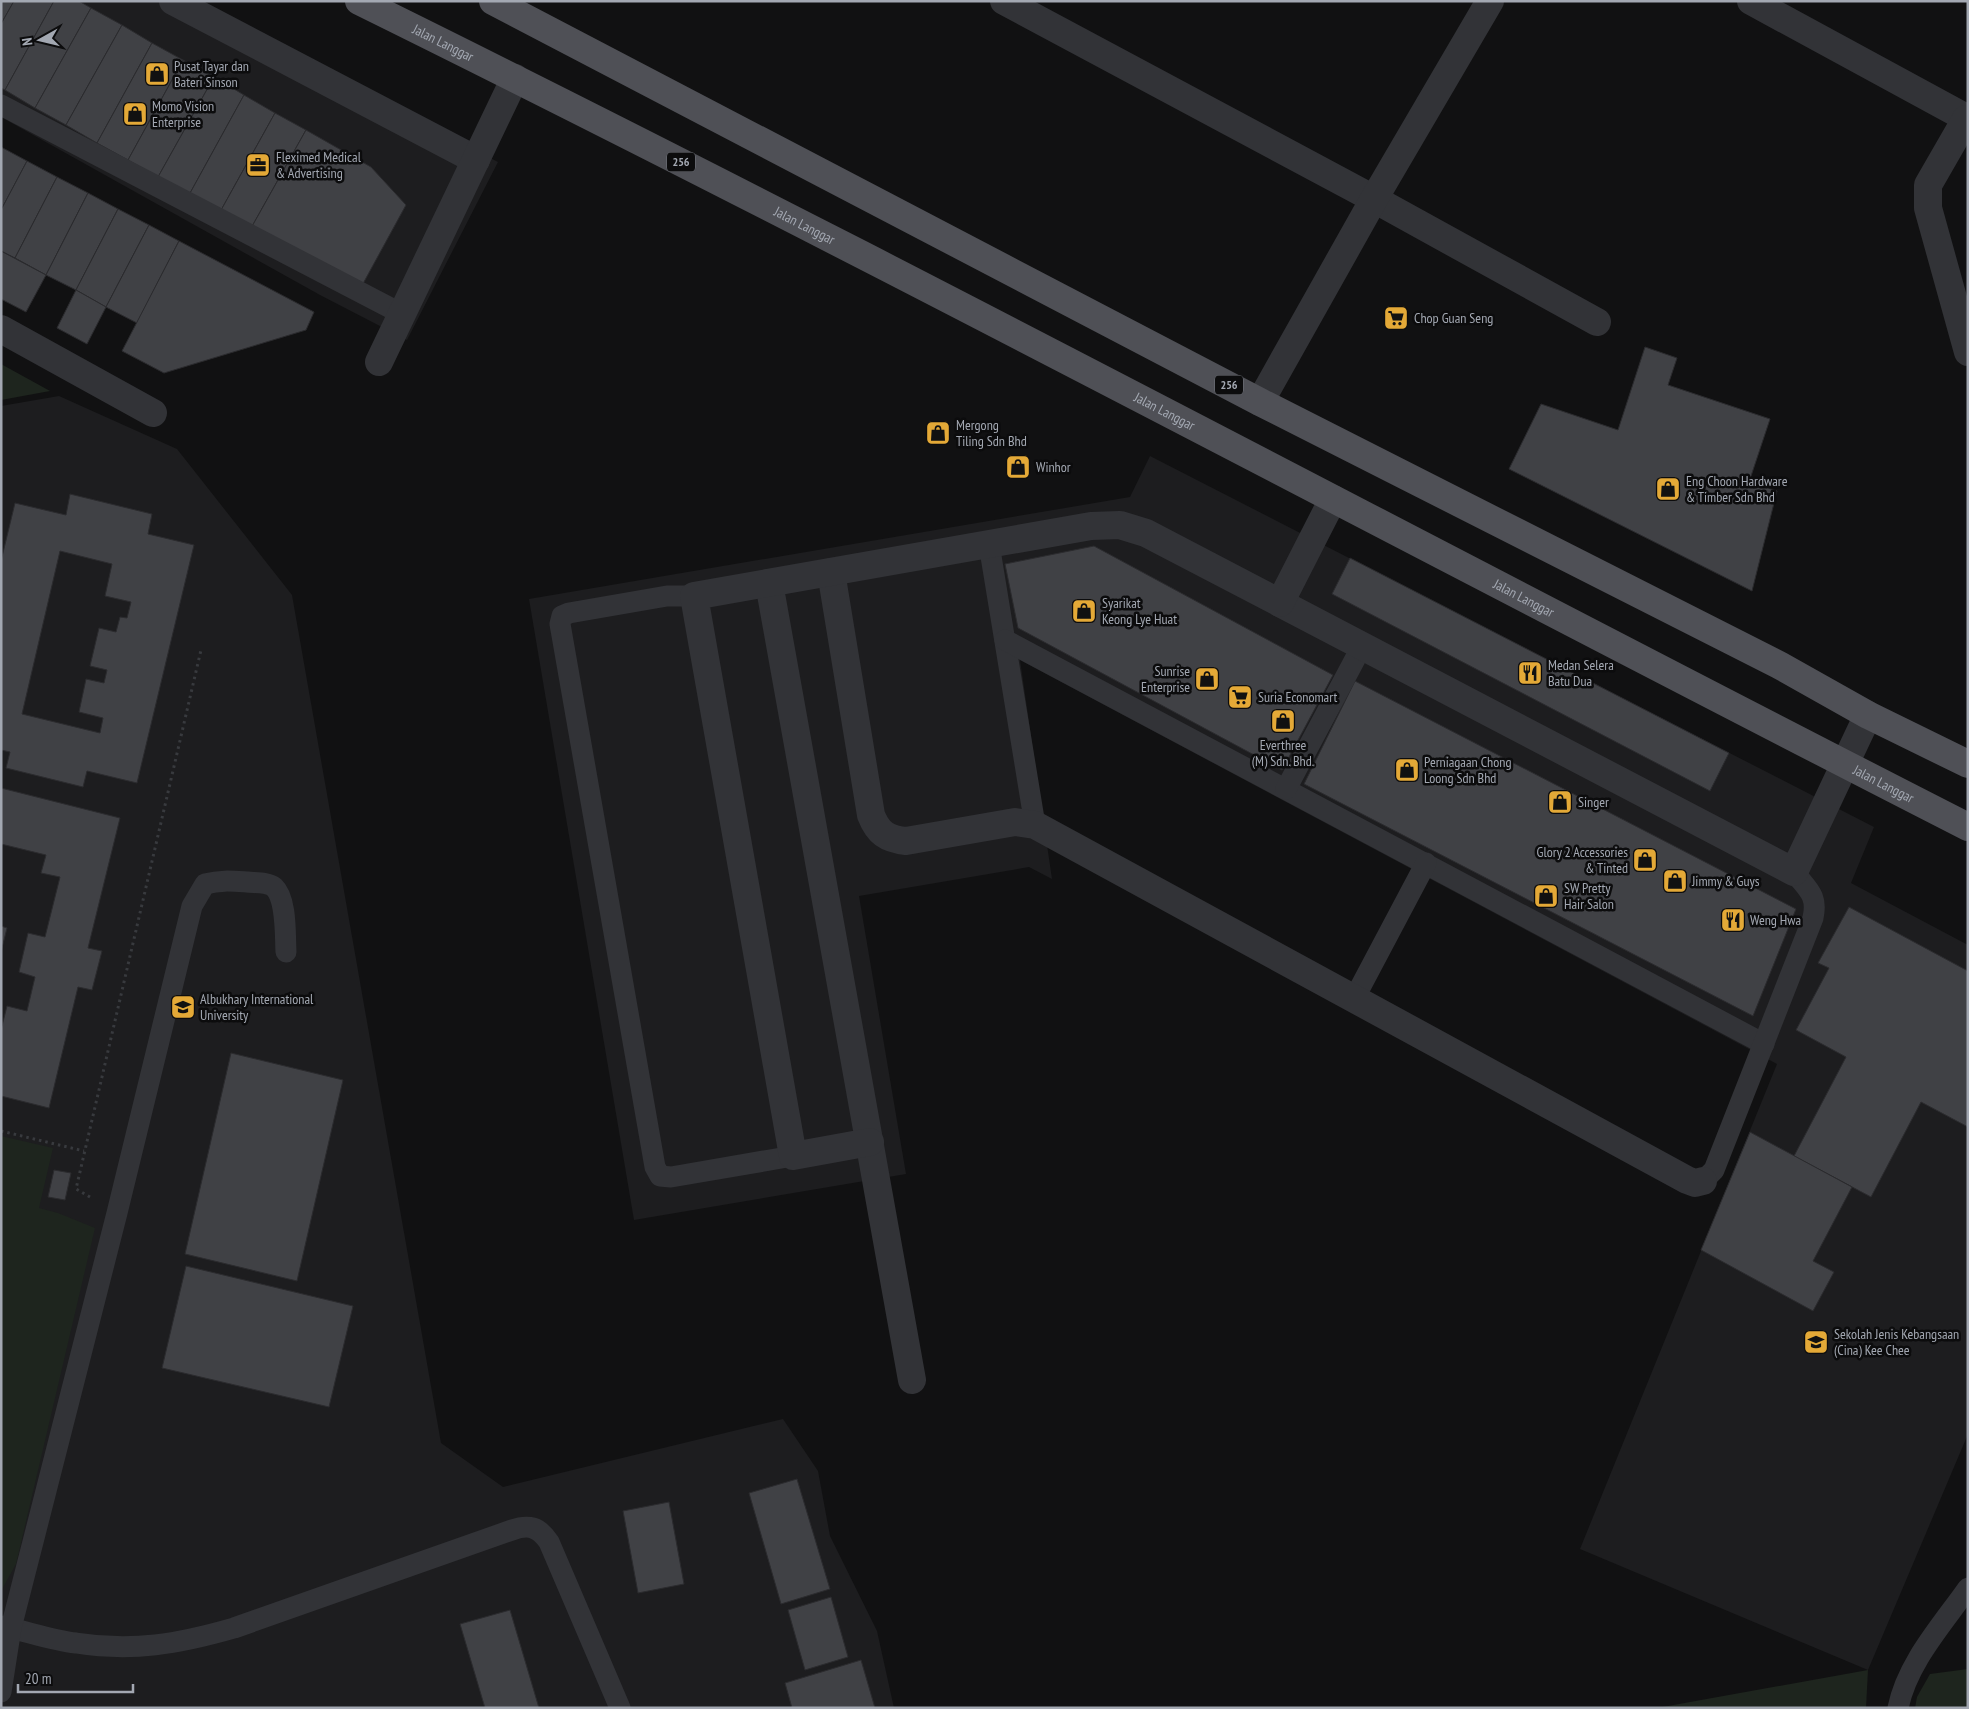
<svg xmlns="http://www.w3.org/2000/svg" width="1969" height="1709" viewBox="0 0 1969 1709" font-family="'PT Sans Narrow',sans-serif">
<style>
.built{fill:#1d1d1f}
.green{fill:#1e251e}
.building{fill:#404145;stroke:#2b2b2e;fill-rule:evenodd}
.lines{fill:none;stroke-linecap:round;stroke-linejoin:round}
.path{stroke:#383a3e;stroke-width:3;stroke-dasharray:2.5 4;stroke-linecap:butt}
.service{stroke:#323337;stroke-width:21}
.minor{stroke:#323337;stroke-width:28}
.primary{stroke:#4f5056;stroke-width:28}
.labels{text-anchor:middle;stroke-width:5;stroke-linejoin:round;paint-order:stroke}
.shield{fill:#0c0c0d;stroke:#767980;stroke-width:1}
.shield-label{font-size:12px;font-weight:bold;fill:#a3a8b2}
.street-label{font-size:14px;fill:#a3a8b2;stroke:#0c0c0d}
.poi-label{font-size:14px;fill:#a3a8b2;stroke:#0c0c0d;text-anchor:start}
</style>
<rect width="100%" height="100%" fill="#111112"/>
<g class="built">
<path d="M1,1H187L498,162L407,340L320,295L1,117Z"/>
<path d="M59,396L177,449L292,595L441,1443L503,1487L783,1419L818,1471L830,1536L877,1631L894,1708H1V406Z"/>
<path d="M1150,456L1874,827L1851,883L1968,945V1434L1868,1670L1580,1549L1777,1064L1020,660L1052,879L1029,867L859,896L906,1174L634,1220L529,599L1130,497Z"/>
</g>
<g class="green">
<path d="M1,364L50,391L1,400Z"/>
<path d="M1,1136L53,1148L39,1208L58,1213L95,1228L16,1564L1,1591Z"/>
<path d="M1968,1669V1708H1915L1917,1697L1930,1674Z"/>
<path d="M1868,1670L1866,1708H1657Z"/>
</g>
<g class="building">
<path d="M1,1H14L1,24Z"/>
<path d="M14,1H54L5,90L1,88V24Z"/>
<path d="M54,1H79L91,8L35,108L5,90Z"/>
<path d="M91,8L122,25L66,125L35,108Z"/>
<path d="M122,25L152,43L97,143L66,125Z"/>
<path d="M152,43L183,60L128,160L97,143Z"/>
<path d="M183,60L214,77L158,177L128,160Z"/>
<path d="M214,77L244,95L189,195L158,177Z"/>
<path d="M244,95L275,113L220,212L189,195Z"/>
<path d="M275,113L306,130L250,230L220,212Z"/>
<path d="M306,130L371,167L406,205L359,291L250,230Z"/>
<path d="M1,147L27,161L1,210Z"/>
<path d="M27,161L57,177L15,258L1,251V210Z"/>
<path d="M57,177L88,193L46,275L15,258Z"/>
<path d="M88,193L118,209L76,290L46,275Z"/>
<path d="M118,209L149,225L106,307L76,290Z"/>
<path d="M149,225L179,241L137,323L106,307Z"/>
<path d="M179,241L314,312L306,330L164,373L122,351Z"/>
<path d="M1,251L46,275L26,312L1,299Z"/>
<path d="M76,290L106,307L87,344L57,328Z"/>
<path d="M1645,347L1677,358L1668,385L1770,419L1749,482L1777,491L1752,591L1509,469L1541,404L1618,430Z"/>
<path d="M70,494L152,514L148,534L194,545L137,783L87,771L83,787L6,768L10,752L1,750V561L15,503L66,515ZM60,551L112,564L105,596L131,602L127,618L120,617L116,632L99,628L90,666L107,670L104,683L86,679L79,712L103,718L100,733L22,714Z"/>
<path d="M1094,546L1333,675L1282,770L1018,628L1005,564Z"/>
<path d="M1350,558L1729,753L1710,791L1332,594Z"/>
<path d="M1355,681L1796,909L1753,1016L1304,784Z"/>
<path d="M1,788L120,818L88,948L102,951L92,990L78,987L49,1108L1,1096V1030L7,1006L27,1011L35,977L19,972L28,933L45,937L60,877L41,873L46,855L1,844Z"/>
<path d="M1849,907L1968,971V1127L1921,1102L1871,1197L1794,1156L1846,1057L1796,1030L1829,968L1818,963Z"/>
<path d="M1,926L7,928L1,952Z"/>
<path d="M231,1053L343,1080L297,1281L185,1254Z"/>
<path d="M1750,1132L1852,1187L1813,1261L1834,1272L1813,1311L1701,1250Z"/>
<path d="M54,1170L71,1173L65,1200L48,1197Z"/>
<path d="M186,1266L353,1306L329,1407L162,1368Z"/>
<path d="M797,1479L830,1589L781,1604L749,1493Z"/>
<path d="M669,1502L684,1584L638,1593L623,1511Z"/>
<path d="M831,1597L848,1657L805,1670L788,1610Z"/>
<path d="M510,1610L539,1708H485L460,1624Z"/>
<path d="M861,1660L875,1708H792L785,1683Z"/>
</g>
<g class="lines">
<g class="path">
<path d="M1,1131L84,1151"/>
<path d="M90,1197L76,1189L201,650"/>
</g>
<g class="service">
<path d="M1,105L402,314"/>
<path d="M989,544L1035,825"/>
<path d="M694,596H667L569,613L562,616L560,624L655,1167L660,1176L671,1177L793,1156"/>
<path d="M1005,640L1764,1044"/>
<path d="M1286,789L1362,646"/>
<path d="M1354,999L1426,863"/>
<path d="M1703,1181L1714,1170L1813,918C1818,895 1808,890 1794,872"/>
<path d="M1,1626C26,1631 51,1640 76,1643C133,1652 178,1644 234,1628L512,1530C529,1524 539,1527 549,1542L620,1708"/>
<path d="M1,1692L11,1628L117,1213L192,906L205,884C221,880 231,881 247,882C255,883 268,882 274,887C287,899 285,935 286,952"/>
<path d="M1898,1708C1907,1663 1942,1625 1968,1588"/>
</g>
<g class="minor">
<path d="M173,1L476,160"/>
<path d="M1004,1L1374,199L1597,322"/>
<path d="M1751,1L1968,119"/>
<path d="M1966,119L1928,185V208L1968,352"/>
<path d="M1,329L153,413"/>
<path d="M379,362L515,78"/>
<path d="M1260,402L1374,199L1490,1"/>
<path d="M831,572L871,815C878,833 887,839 906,841L1015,822L1035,825L1687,1180L1695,1183L1703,1181"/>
<path d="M769,583L912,1380"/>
<path d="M1280,603L1794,872L1868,715"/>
<path d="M870,1142L793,1156L694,596L1091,526L1120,525L1146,533L1280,603L1333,499"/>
</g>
<g class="primary">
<path id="s1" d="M359,1C900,268 1431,553 1968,827"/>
<path d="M493,1L1260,402L1779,665L1868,715L1968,764"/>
</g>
</g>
<defs>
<symbol id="shop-square" viewBox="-11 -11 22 22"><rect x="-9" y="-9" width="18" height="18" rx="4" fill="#e4a937" stroke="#0c0c0d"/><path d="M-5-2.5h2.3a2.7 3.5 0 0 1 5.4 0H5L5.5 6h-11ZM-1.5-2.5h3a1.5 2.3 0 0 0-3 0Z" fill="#111"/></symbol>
<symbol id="office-square" viewBox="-11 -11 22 22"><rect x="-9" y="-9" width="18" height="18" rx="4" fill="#e4a937" stroke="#0c0c0d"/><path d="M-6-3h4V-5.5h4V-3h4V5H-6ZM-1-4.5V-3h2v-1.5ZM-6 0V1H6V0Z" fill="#111"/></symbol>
<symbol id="supermarket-square" viewBox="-11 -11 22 22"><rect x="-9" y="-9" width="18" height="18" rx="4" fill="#e4a937" stroke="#0c0c0d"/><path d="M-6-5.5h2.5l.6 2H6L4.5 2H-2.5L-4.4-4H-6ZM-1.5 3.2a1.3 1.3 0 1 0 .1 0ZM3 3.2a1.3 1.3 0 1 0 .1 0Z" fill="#111"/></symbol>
<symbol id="restaurant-square" viewBox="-11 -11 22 22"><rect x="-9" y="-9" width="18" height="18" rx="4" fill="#e4a937" stroke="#0c0c0d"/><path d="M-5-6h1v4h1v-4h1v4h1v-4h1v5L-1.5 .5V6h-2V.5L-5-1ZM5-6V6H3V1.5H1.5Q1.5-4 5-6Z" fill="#111"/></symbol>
<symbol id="university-square" viewBox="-11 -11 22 22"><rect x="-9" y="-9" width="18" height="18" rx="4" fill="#e4a937" stroke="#0c0c0d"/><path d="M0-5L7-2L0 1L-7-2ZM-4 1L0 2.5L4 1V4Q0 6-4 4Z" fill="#111"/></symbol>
<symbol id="school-square" viewBox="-11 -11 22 22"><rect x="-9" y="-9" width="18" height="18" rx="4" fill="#e4a937" stroke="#0c0c0d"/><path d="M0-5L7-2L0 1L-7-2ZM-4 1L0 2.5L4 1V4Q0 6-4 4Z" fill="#111"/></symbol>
</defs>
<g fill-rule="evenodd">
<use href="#shop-square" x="143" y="60" width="28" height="28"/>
<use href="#shop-square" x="121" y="100" width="28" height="28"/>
<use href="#office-square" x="244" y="151" width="28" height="28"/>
<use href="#supermarket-square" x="1382" y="304" width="28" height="28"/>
<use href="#shop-square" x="924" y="419" width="28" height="28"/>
<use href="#shop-square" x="1004" y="453" width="28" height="28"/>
<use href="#shop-square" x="1654" y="475" width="28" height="28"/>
<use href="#shop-square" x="1070" y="597" width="28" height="28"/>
<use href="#restaurant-square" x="1516" y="659" width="28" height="28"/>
<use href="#shop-square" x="1193" y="665" width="28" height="28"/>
<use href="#supermarket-square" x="1226" y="683" width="28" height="28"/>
<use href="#shop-square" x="1269" y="707" width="28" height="28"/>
<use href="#shop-square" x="1393" y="756" width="28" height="28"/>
<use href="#shop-square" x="1546" y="788" width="28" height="28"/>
<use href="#shop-square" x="1631" y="846" width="28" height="28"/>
<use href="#shop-square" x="1661" y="867" width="28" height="28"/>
<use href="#shop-square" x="1532" y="882" width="28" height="28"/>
<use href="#restaurant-square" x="1719" y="906" width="28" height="28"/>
<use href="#university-square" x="169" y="993" width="28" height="28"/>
<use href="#school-square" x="1802" y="1328" width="28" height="28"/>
</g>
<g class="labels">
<g class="shield">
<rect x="667" y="152.5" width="28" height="19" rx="4"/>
<rect x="1215" y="375.5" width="28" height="19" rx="4"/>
</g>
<g class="shield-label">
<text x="681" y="166">256</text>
<text x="1229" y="389">256</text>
</g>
<g class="street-label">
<text dy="5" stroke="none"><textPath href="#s1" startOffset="94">Jalan Langgar</textPath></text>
<text dy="5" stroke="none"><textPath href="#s1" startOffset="499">Jalan Langgar</textPath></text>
<text dy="5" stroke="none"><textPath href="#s1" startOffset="904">Jalan Langgar</textPath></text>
<text dy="5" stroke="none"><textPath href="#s1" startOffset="1309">Jalan Langgar</textPath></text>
<text dy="5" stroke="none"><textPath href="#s1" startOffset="1714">Jalan Langgar</textPath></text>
</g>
<g class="poi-label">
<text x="174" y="71">Pusat Tayar dan<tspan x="174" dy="16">Bateri Sinson</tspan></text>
<text x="152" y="111">Momo Vision<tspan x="152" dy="16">Enterprise</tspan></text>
<text x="276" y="162">Fleximed Medical<tspan x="276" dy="16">&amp; Advertising</tspan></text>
<text x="1414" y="323">Chop Guan Seng</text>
<text x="956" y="430">Mergong<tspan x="956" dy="16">Tiling Sdn Bhd</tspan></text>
<text x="1036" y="472">Winhor</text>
<text x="1686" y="486">Eng Choon Hardware<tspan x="1686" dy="16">&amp; Timber Sdn Bhd</tspan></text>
<text x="1102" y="608">Syarikat<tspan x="1102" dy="16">Keong Lye Huat</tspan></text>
<text x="1548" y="670">Medan Selera<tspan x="1548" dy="16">Batu Dua</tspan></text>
<text x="1190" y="676" text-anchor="end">Sunrise<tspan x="1190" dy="16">Enterprise</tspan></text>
<text x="1258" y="702">Suria Economart</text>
<text x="1283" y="750" text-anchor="middle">Everthree<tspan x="1283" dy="16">(M) Sdn. Bhd.</tspan></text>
<text x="1424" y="767">Perniagaan Chong<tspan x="1424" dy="16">Loong Sdn Bhd</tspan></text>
<text x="1578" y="807">Singer</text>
<text x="1628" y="857" text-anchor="end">Glory 2 Accessories<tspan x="1628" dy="16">&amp; Tinted</tspan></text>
<text x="1692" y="886">Jimmy &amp; Guys</text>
<text x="1564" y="893">SW Pretty<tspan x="1564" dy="16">Hair Salon</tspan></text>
<text x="1750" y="925">Weng Hwa</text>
<text x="200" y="1004">Albukhary International<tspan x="200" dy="16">University</tspan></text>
<text x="1834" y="1339">Sekolah Jenis Kebangsaan<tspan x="1834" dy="16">(Cina) Kee Chee</tspan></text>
</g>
</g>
<rect width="1969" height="1709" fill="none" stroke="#a3a8b2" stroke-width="5"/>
<g transform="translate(40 40) rotate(262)" stroke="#0c0c0d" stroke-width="4" paint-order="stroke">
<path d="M0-4L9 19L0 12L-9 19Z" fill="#a3a8b2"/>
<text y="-8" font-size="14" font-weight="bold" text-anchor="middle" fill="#a3a8b2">N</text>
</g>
<path d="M18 1684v8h115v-8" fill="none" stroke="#a3a8b2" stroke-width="2.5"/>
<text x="25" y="1684" font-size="15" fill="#a3a8b2" stroke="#0c0c0d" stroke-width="4" paint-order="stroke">20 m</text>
</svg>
